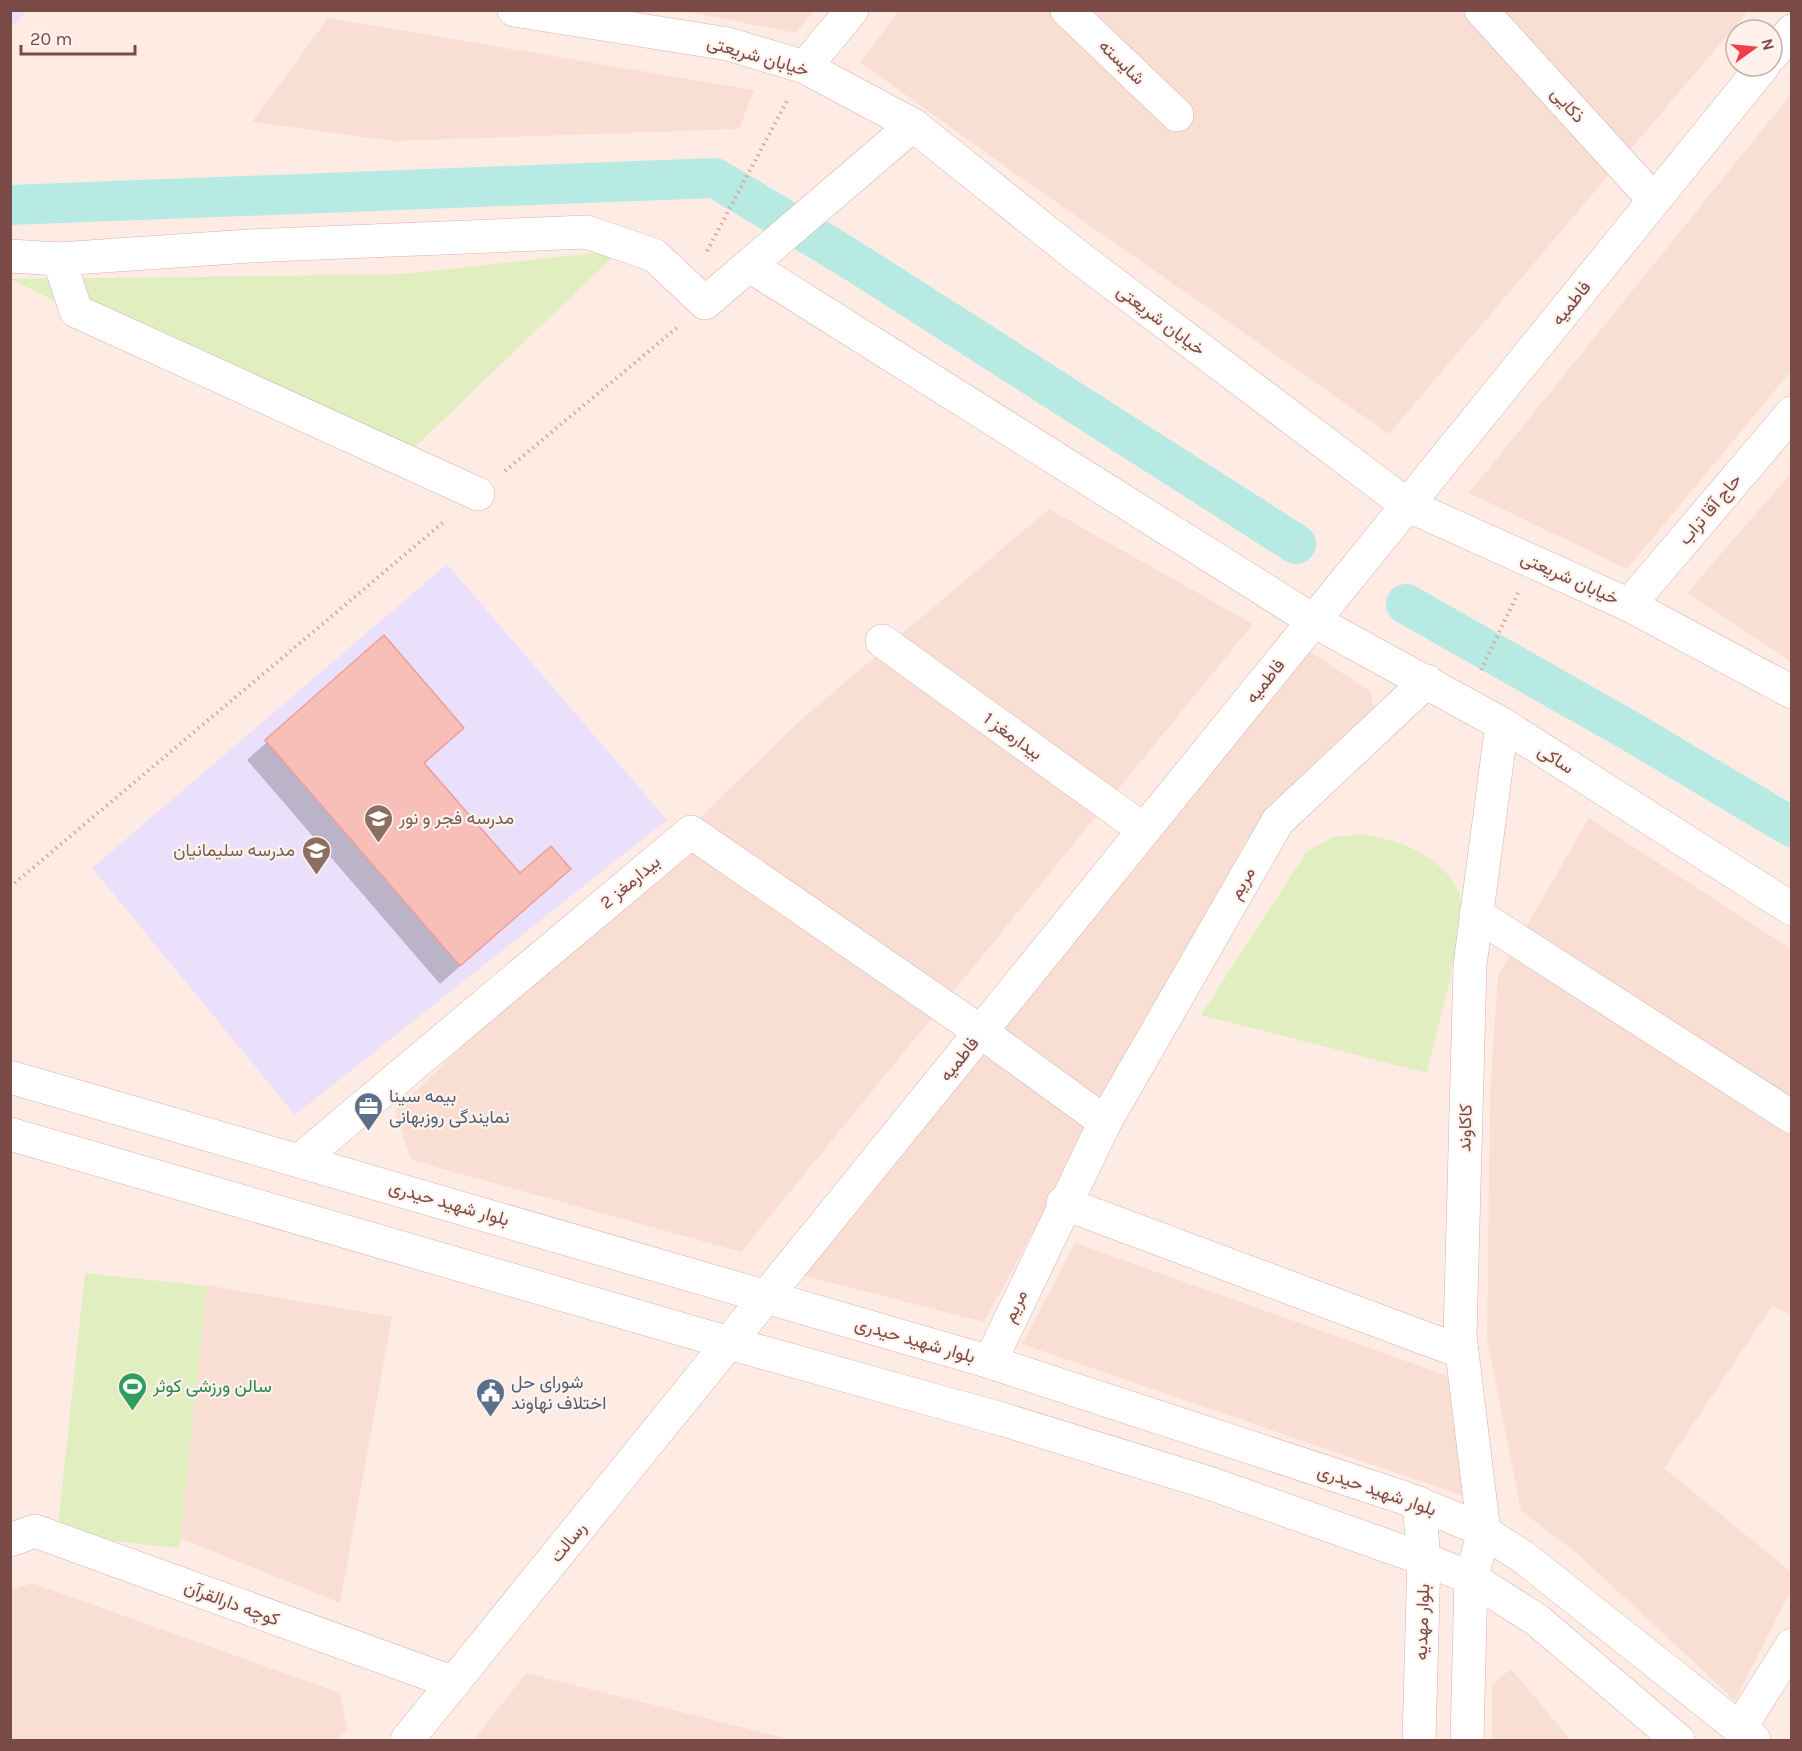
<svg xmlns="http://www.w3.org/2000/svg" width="1802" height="1751" viewBox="0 0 1802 1751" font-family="Karla,Vazirmatn,sans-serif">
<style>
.residential{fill:#f9ded4}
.education{fill:#eae0fb}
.green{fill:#e0eec0}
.shadow{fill:#0003}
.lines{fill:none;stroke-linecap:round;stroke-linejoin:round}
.canal{stroke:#b6eae3;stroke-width:40}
.building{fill:#f7bfb8;stroke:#eb9f97;stroke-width:1.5}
.street-casing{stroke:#d4b2ab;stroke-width:34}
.secondary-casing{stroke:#dab2aa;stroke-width:34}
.path{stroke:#dca29b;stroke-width:4;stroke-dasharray:1.5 4.5;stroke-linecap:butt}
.street{stroke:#fff;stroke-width:33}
.secondary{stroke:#fff;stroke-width:33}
.labels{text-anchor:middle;stroke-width:4.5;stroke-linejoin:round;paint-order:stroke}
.street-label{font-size:18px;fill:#7a4a46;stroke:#fff2ec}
.education-label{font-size:18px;fill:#785e54;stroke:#fff2ec;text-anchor:start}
.service-label{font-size:18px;fill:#4e5e75;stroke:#fff2ec;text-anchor:start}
.leisure-label{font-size:18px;fill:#27864d;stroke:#fff2ec;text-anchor:start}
</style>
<rect width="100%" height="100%" fill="#feece4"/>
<g class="residential">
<path d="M683,11H814L796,33Z"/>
<path d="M899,11H1748L1389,434L1017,175L860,62Z"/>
<path d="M328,18L754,90L739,129L394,141L252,122Z"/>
<path d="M1791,94V371L1627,569L1469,493Z"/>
<path d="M1791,473V662L1687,593Z"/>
<path d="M1049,509L1253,624L741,1252L411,1160L395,1111L803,718Z"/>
<path d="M1306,649L1371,692L1374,712L1247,839L984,1322L805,1276L819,1243Z"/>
<path d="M1589,818L1791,949V1315L1772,1306L1664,1468L1791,1572V1590L1735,1701L1578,1554L1521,1511L1487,1339L1490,1096L1498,975Z"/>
<path d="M1075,1243L1448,1376L1466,1497L1022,1344Z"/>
<path d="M206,1285L392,1317L340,1603L180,1538Z"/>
<path d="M32,1583L340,1693L347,1729L338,1740H11V1590Z"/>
<path d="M1511,1669L1571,1740H1492V1684Z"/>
<path d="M526,1673L793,1740H474Z"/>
</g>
<g class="education">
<path d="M11,10L26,11L11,28L10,11Z"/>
<path d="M447,564L667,820L295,1115L92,868Z"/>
</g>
<g class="green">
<path d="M620,250L394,467L10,279L404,274Z"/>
<path d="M1364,834C1401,841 1441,855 1459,892C1470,914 1434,1042 1427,1073L1201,1015L1307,851L1333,837Z"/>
<path d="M85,1273L207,1286L179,1548L57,1535Z"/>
</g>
<path class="shadow" d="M383,637L462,728L423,765L519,875L569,869L440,984L247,760Z"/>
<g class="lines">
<g class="canal">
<path d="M10,205L715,178L847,257L1296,544"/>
<path d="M1406,604L1630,731L1792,827"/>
</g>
</g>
<path class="building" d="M384,635L464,728L424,763L520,873L551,846L571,869L460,966L265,740Z"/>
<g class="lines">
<defs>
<g id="street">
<path d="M1067,10L1177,115"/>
<path d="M1481,10L1654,200"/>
<path d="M805,67L852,10"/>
<path d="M10,256L59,259L249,246L586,232L654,255L705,303L913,125"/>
<path d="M59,259L76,311L478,494"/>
<path d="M750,266L1314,621"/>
<path d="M1629,605L1792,413"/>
<path d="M882,641L1144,830"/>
<path d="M1476,914L1792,1117"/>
<path d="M300,1160L691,832L981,1032L1105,1122"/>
<path d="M1063,1203L1462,1352"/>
<path d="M990,1362L1105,1122L1278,821L1427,681"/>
<path d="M1484,1532L1460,1336L1470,965L1502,724"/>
<path d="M10,1540L35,1531L454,1683"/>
<path d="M1740,1728L1792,1645"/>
</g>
<g id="secondary">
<path d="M514,10L728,44L805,67L913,125L1077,256L1407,505L1629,605L1792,692"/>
<path d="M1772,55L1792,31"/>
<path d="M1314,621L1502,724L1792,909"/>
<path d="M10,1077L990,1362L1405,1498L1476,1527L1522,1556L1754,1740"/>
<path d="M10,1134L729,1343L1005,1420L1209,1483L1424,1559L1471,1578L1537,1620L1678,1740"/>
<path d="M1419,1503L1424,1559L1419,1740"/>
<path d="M407,1740L1763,66"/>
<path d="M1467,1740L1471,1578L1484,1532"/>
</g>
</defs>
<use href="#street" class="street-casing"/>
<use href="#secondary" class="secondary-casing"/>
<g class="path">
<path d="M707,251L788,99"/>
<path d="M505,471L679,326"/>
<path d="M1481,670L1518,593"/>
<path d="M10,887L446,520"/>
</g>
<use href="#street" class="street"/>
<use href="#secondary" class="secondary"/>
</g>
<defs>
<symbol id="school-pin" viewBox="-11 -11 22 30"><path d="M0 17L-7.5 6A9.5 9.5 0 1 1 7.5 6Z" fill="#8d6e63" stroke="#fff2ec"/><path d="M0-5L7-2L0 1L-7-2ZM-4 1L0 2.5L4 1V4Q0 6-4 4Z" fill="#fff"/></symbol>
<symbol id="office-pin" viewBox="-11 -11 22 30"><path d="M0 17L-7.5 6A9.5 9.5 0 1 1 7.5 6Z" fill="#5c6f8a" stroke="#fff2ec"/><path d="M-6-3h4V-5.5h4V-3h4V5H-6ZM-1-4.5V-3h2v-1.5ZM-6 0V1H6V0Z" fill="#fff"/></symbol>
<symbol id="stadium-pin" viewBox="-11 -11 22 30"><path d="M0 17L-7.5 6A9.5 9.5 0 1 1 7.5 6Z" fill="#2e9e5b" stroke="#fff2ec"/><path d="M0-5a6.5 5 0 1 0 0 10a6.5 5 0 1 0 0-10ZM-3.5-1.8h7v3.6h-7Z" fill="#fff"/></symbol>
<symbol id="civic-pin" viewBox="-11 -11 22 30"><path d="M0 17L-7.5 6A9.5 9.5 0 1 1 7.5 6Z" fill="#5c6f8a" stroke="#fff2ec"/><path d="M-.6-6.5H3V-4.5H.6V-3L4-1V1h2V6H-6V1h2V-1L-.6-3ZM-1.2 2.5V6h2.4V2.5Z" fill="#fff"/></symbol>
</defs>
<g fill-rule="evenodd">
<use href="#school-pin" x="362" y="802" width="33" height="45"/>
<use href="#school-pin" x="300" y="834" width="33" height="45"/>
<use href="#office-pin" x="352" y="1090" width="33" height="45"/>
<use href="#stadium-pin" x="116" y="1370" width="33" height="45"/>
<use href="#civic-pin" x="474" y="1376" width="33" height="45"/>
</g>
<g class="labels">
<g class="street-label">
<text transform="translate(758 56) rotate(16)" y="6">خیابان شریعتی</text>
<text transform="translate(1122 62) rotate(44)" y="6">شایسته</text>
<text transform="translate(1568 105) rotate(48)" y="6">ذکایی</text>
<text transform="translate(1571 303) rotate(-51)" y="6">فاطمیه</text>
<text transform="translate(1161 320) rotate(37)" y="6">خیابان شریعتی</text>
<text transform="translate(1710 509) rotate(-50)" y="6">حاج آقا تراب</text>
<text transform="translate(1570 578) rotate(24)" y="6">خیابان شریعتی</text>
<text transform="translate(1265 681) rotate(-51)" y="6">فاطمیه</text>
<text transform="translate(1013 736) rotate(36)" y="6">بیدارمغز 1</text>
<text transform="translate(1556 759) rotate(33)" y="6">ساکی</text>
<text transform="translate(630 882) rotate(-40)" y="6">بیدارمغز 2</text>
<text transform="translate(1242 883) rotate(-60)" y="6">مریم</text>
<text transform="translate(959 1059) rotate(-51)" y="6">فاطمیه</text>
<text transform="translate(1465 1128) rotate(-88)" y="6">کاکاوند</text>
<text transform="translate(449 1203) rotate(16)" y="6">بلوار شهید حیدری</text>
<text transform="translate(1015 1306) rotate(-65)" y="6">مریم</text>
<text transform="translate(915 1340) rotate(16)" y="6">بلوار شهید حیدری</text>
<text transform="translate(1377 1490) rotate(19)" y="6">بلوار شهید حیدری</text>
<text transform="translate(568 1542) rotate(-51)" y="6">رسالت</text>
<text transform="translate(232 1603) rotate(20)" y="6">کوچه دارالقرآن</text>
<text transform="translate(1422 1622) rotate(-88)" y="6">بلوار مهدیه</text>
</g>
<g class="education-label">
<text x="399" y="824">مدرسه فجر و نور</text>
<text x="295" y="856" text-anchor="end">مدرسه سلیمانیان</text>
</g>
<g class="service-label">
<text x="389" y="1102">بیمه سینا<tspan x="389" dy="21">نمایندگی روزبهانی</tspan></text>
<text x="511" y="1388">شورای حل<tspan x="511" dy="21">اختلاف نهاوند</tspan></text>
</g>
<g class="leisure-label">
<text x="153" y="1392">سالن ورزشی کوثر</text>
</g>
</g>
<rect width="1802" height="1751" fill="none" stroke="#7a4a46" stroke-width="24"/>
<g transform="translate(1754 48) rotate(75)"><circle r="28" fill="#fff2ec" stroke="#caafaa" stroke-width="1.5"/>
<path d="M0-4.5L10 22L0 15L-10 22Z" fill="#f43d48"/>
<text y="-9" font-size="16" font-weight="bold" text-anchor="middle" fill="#7a4a46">N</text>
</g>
<path d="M21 45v9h114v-9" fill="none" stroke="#7a4a46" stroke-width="3"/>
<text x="30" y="45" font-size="18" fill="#7a4a46" stroke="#fff2ec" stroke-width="4.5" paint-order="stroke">20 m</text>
</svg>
